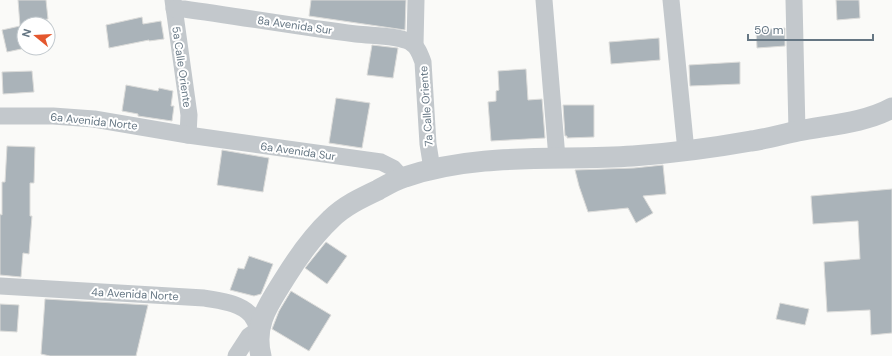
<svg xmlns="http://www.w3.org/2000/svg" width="892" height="356" viewBox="0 0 892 356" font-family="'DM Sans',sans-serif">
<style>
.building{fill:#aab3b9;stroke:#dcdcda}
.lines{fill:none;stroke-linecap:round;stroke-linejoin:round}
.minor{stroke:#c3c8cc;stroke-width:17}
.tertiary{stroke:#c3c8cc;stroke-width:21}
.labels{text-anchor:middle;stroke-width:4;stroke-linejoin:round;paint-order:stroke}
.street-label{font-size:11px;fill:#657683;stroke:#fff}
</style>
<rect width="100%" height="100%" fill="#fafaf8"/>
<g class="building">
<path d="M18,0H46L48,19L33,21L34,24H24V48H26L7,52L2,30L20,26Z"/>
<path d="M311,0H406L405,30L309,16Z"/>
<path d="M836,0H859L860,18L837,20Z"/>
<path d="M142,17L143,24L161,21L164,39L149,41V40L109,48L106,25Z"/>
<path d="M785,28V46L757,48L756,30Z"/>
<path d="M659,38L660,60L611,64L609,42Z"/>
<path d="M372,45L398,48L393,78L367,75Z"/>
<path d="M740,62V84L690,86L689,65Z"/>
<path d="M526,69L528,100L542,99L545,138L491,141L488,102L496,101V91L499,90L498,71Z"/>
<path d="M32,71L34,92L3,94L2,72Z"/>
<path d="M126,85L158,91L159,88L173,91L171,106H174L172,121L138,116V114L122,111Z"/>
<path d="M336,98L370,103L362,148L329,143Z"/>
<path d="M563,105H594V137L567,138V136H565Z"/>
<path d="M7,146L35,147L34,183H30V216H32L29,254L23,253L21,277L0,275V214L2,215V182H5Z"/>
<path d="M222,150L269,158L263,192L217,185Z"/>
<path d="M663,165L666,194L643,196L653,213L636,223L628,208L588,212L579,186L575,170L634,168Z"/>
<path d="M892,189V333L871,335L870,310L827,312L824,262L860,259L858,221L813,224L811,196Z"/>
<path d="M326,242L347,256L327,284L305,268Z"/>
<path d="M249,256L273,264L261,294L254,296L230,290L238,268L244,269Z"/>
<path d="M291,291L331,315L309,351L272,329L279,311Z"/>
<path d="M45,299L148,305L136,356H50L41,354Z"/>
<path d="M780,303L809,309L805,325L776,319Z"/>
<path d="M0,304L19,305L17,332L0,331Z"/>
</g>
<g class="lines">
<g class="minor">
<path d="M173,0L189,115L188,135"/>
<path d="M544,0L557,158"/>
<path d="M671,0L686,151"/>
<path d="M794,0L797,131"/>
<path d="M174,9H184C242,17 299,27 356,34C373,36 396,35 410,42C418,47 420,54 423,62L428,144L432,169"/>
<path d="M415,45L416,0"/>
<path d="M0,116H53L94,119L188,135L381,162L393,168L402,178"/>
<path d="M0,286L204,298C219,301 239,302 251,315C254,319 256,324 259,329L249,336L236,356"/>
</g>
<path class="tertiary" d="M261,356C253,324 269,304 285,278C298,257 313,236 331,219C344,206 361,198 378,190C387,185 395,180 405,177C478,152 557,161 633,156C673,153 712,148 751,141C767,139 783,134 798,131C828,125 865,123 892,108"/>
</g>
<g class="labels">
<g class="street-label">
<text transform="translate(295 25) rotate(8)" y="4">8a Avenida Sur</text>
<text transform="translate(182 67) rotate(82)" y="4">5a Calle Oriente</text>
<text transform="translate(426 106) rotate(-94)" y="4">7a Calle Oriente</text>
<text transform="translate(94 121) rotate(6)" y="4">6a Avenida Norte</text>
<text transform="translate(298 151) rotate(8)" y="4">6a Avenida Sur</text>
<text transform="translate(135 294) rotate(3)" y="4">4a Avenida Norte</text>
</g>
</g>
<g transform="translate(36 36) rotate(288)"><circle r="19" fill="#ffffff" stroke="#c1c8cd"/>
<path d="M0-3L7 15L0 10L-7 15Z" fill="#e4572e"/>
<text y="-6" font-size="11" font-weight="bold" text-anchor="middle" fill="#657683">N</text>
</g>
<path d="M748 34v6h125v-6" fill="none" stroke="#657683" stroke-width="2"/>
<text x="754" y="34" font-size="12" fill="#657683" stroke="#ffffff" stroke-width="3" paint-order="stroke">50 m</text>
</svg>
